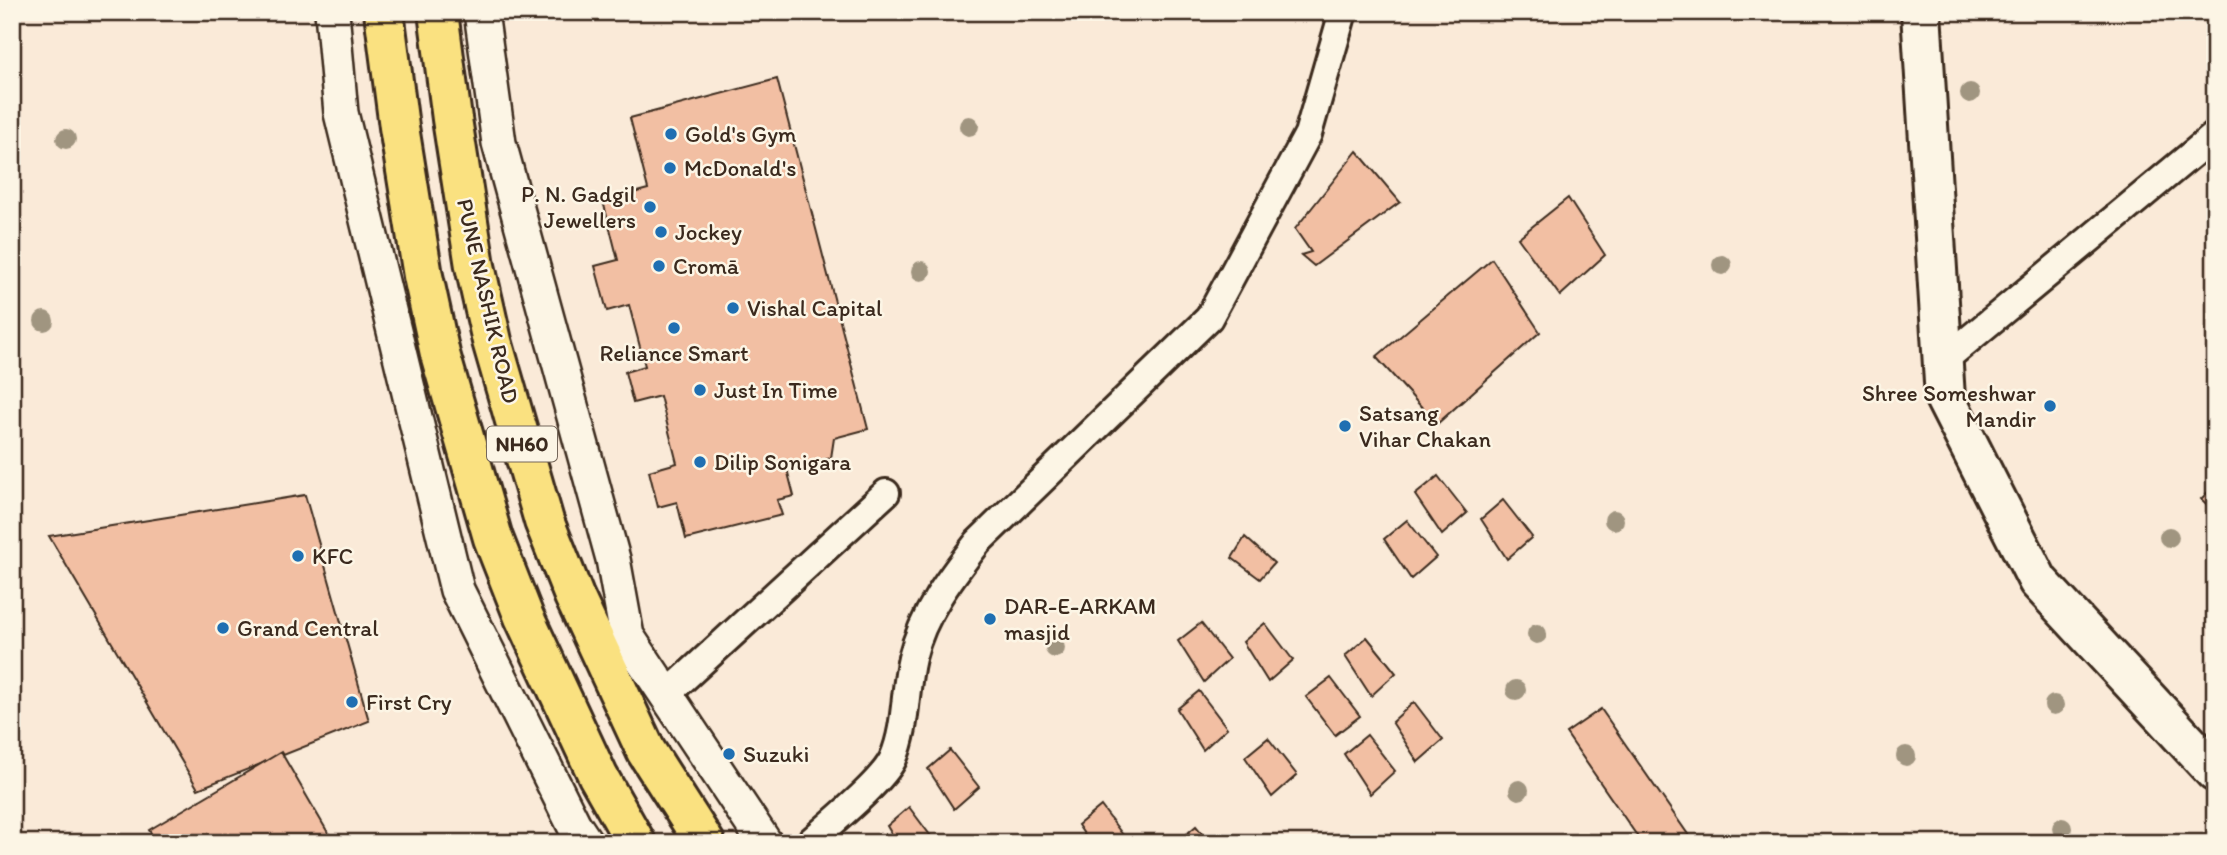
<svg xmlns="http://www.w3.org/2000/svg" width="2227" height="855" viewBox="0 0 2227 855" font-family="Itim,sans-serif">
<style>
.building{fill:#f2bfa3;stroke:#3b2a1e;stroke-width:2}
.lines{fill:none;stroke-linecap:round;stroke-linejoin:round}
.minor-casing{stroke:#3b2a1e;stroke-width:32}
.tertiary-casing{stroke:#3b2a1e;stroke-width:38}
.secondary-casing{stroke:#3b2a1e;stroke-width:44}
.trunk-casing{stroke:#3b2a1e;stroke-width:44}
.minor{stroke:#fcf5e5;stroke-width:26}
.tertiary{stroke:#fcf5e5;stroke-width:33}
.secondary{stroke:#fcf5e5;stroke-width:38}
.trunk{stroke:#fae180;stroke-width:38}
.tree{fill:#a09580}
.poi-dot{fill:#1f6fb2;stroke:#fcf5e5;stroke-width:2.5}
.labels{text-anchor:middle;stroke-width:5;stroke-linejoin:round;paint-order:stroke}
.shield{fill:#fcf5e5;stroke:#75675a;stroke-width:2}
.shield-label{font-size:21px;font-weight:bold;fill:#3b2a1e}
.poi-label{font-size:23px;fill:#3b2a1e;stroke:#fcf5e5;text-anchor:start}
.street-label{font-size:23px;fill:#3b2a1e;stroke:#fcf5e5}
</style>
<rect width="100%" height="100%" fill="#faead8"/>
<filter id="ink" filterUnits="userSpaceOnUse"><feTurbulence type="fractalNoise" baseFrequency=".0143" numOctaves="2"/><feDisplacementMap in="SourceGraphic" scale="14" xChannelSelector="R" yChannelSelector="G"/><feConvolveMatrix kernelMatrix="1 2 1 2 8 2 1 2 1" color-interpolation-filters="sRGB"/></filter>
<g filter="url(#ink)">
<g class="building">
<path d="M1515,12H1533L1520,20Z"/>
<path d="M777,79L868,429L834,438L831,458L787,469L794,496L777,500L782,515L686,539L677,502L658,507L649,471L677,463L660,396L633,403L625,372L645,366L629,305L607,311L595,266L618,260L603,201L648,189L630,118Z"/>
<path d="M1357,151L1400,202L1314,266L1301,255L1311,252L1295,229Z"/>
<path d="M1568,198L1605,255L1560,296L1518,238Z"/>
<path d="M1492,259L1540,332L1437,424L1376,357Z"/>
<path d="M1438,476L1467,513L1442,535L1415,495Z"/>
<path d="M2215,485V512L2201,499Z"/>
<path d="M305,495L369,721L198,789L49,536Z"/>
<path d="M1503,500L1532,537L1507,559L1481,519Z"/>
<path d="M1407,520L1436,557L1411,579L1384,539Z"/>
<path d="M1245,537L1274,563L1260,579L1232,558Z"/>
<path d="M1201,623L1229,659L1204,682L1178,641Z"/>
<path d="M1265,623L1293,660L1268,682L1243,642Z"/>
<path d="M1367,637L1396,673L1371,696L1345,656Z"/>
<path d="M1331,678L1360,716L1335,735L1306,697Z"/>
<path d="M1199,691L1227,728L1203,750L1177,709Z"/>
<path d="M1414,702L1443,740L1418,762L1392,722Z"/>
<path d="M1601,709L1694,843H1642L1566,733Z"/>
<path d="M1367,735L1395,771L1370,794L1344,754Z"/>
<path d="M1268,738L1297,775L1272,797L1245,757Z"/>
<path d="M950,750L979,787L954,809L928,769Z"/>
<path d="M281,752L334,843H157L149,830Z"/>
<path d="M1101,806L1129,843H1090L1078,825Z"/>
<path d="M909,807L936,843H897L887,826Z"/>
<path d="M1196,826L1210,843H1176Z"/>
</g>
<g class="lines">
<defs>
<g id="minor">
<path d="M1943,361L2215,135"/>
<path d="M666,695L886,493"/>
<path d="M809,843C830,824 882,782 893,759C907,727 904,691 912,658C923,613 950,578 978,542L1209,318L1308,134L1343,12"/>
</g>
<g id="tertiary">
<path d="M332,12L341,113L457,590L574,825L586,843"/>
<path d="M481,12L499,143L613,559L627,636L765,843"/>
</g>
<path id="secondary" d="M1921,12L1945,398L2038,581L2215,772"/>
<g id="trunk">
<path d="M384,12L399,127L423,276L440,354L493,538L524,617L598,776L636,843"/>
<path d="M438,12L452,119L475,266L492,341L544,521L574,596L646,751L705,843"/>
</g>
</defs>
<use href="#minor" class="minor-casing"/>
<use href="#tertiary" class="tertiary-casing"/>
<use href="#secondary" class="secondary-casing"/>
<use href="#trunk" class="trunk-casing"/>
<use href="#minor" class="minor"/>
<use href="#tertiary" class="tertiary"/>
<use href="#secondary" class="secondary"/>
<use href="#trunk" class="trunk"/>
</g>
<g class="tree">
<circle cx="1970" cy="93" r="10"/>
<circle cx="969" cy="126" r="10"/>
<circle cx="66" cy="139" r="10"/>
<circle cx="1722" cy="265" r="10"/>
<circle cx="921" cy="271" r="10"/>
<circle cx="44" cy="321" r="10"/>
<circle cx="1614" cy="520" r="10"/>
<circle cx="2169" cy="537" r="10"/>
<circle cx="1537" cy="634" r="10"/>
<circle cx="1055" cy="648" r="10"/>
<circle cx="1516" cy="690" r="10"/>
<circle cx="2054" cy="705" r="10"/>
<circle cx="1906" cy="756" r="10"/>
<circle cx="1519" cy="790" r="10"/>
<circle cx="2062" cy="828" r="10"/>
</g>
</g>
<g class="poi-dot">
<circle cx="671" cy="134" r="7"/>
<circle cx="670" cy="168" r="7"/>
<circle cx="650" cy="207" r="7"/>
<circle cx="661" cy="232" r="7"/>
<circle cx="659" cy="266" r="7"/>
<circle cx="733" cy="308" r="7"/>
<circle cx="674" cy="328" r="7"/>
<circle cx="700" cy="390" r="7"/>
<circle cx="2050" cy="406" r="7"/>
<circle cx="1345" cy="426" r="7"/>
<circle cx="700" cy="462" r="7"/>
<circle cx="298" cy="556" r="7"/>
<circle cx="990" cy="619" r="7"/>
<circle cx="223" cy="628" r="7"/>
<circle cx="352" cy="702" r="7"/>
<circle cx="729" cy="754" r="7"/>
</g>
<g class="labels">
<rect class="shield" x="487" y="426.5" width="70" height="35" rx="5"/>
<g class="shield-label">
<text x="522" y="451">NH60</text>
</g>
<g class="poi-label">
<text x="685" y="142">Gold's Gym</text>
<text x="684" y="176">McDonald's</text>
<text x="636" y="202" text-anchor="end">P. N. Gadgil<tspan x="636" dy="26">Jewellers</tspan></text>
<text x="675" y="240">Jockey</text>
<text x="673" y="274">Cromā</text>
<text x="747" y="316">Vishal Capital</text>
<text x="674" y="361" text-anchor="middle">Reliance Smart</text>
<text x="714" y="398">Just In Time</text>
<text x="2036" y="401" text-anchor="end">Shree Someshwar<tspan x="2036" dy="26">Mandir</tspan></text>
<text x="1359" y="421">Satsang<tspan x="1359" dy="26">Vihar Chakan</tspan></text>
<text x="714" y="470">Dilip Sonigara</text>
<text x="312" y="564">KFC</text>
<text x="1004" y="614">DAR-E-ARKAM<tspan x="1004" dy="26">masjid</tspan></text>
<text x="237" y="636">Grand Central</text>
<text x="366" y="710">First Cry</text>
<text x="743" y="762">Suzuki</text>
</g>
<g class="street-label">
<text transform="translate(488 301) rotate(77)" y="8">PUNE NASHIK ROAD</text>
</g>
</g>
<rect width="2227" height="855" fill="none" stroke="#fcf5e5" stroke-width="42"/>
<rect x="21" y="21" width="2185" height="813" fill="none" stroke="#3b2a1e" stroke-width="2.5" filter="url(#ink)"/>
</svg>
